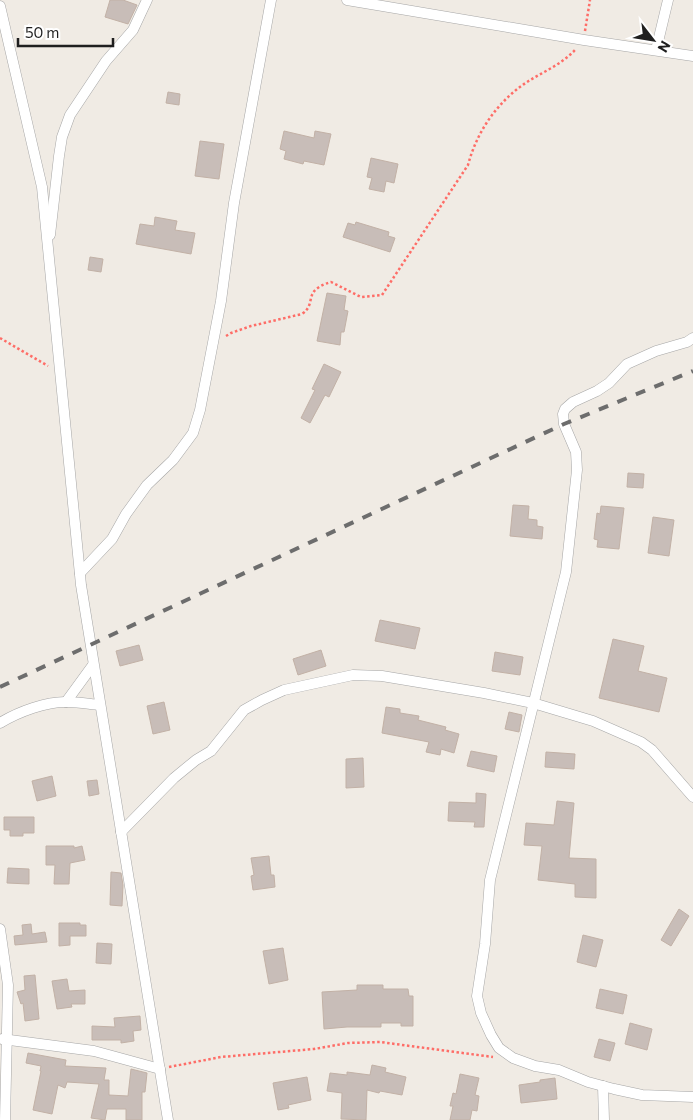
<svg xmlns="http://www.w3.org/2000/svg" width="693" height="1120" viewBox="0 0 693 1120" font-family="Commissioner,sans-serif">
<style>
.building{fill:#c8bdb8;stroke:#c2b1a6}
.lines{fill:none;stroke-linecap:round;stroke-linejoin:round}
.minor-casing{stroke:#a6a6a6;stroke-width:11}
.path{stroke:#fe6d67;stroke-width:2.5;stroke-dasharray:2.5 2.5;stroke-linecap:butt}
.minor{stroke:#fff;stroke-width:10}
.rail{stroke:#6d6d6d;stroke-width:4;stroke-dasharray:10 10;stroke-linecap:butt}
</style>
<rect width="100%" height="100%" fill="#f0ebe4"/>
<g class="building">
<path d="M110,0H123L137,5L128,24L105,17Z"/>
<path d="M168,92L180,94L179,105L166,103Z"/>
<path d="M284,131L314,138L315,131L331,134L324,165L304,161L303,164L284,159L286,151L280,149Z"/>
<path d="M200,141L224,144L219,179L195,176Z"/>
<path d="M371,158L398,164L394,183L386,181L384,192L369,189L372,178L367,177Z"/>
<path d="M155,217L177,221L175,230L195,233L191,254L136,244L140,224L154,226Z"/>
<path d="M356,222L389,232L388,236L395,238L390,252L343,237L348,223L355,225Z"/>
<path d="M90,257L103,259L101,272L88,270Z"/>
<path d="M327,293L346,296L344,310L348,311L344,332H341L340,345L317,341Z"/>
<path d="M324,364L341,372L329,397L325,395L310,423L301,418L315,390L312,389Z"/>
<path d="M628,473L644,474L643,488L627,487Z"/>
<path d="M513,505L529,506L528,519L537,520V526L543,527L542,539L510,536Z"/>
<path d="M601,506L624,508L619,549L597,547L598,540L594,539L597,513L600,514Z"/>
<path d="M653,517L674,520L669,556L648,553Z"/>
<path d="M380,620L420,628L415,649L375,641Z"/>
<path d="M613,639L644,646L638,671L667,678L659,712L599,698Z"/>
<path d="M139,645L143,660L120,666L116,651Z"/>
<path d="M321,650L326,666L298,675L293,659Z"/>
<path d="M495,652L523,657L520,675L492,671Z"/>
<path d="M164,702L170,730L153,734L147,706Z"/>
<path d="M386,707L400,709V713L419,716L418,720L446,727L445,730L459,734L454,753L441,749L440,755L426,752L429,742L382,733Z"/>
<path d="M509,712L522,715L519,732L505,729Z"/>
<path d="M471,751L497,756L494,772L467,766Z"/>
<path d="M546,752L575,754L574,769L545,767Z"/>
<path d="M363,758L364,787L346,788V759Z"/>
<path d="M52,776L56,796L37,801L32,781Z"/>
<path d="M97,780L99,794L89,796L87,781Z"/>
<path d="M476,793L486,794L484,827H474L475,822L448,821L449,802L476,803Z"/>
<path d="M557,801L574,803L569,858L596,859V898L575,897V884L538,880L542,846L524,845L526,823L554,825Z"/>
<path d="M4,817H34V833H23V836H10V830H4Z"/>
<path d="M46,846H74V848L82,846L85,860L70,863L69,884H54L55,865H46Z"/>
<path d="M269,856L271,875H274L275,887L253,890L251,876L254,875L251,858Z"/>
<path d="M8,868L29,869V884L7,883Z"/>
<path d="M111,872L121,873L123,885L122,906L110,905Z"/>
<path d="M679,909L689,916L671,946L661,940Z"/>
<path d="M59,923H80V925H86V936H70V945L59,946Z"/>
<path d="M31,924L32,934L45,932L47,942L15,945L14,936L23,935L22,925Z"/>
<path d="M583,935L603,940L596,967L577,962Z"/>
<path d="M97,943L112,944L111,964L96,963Z"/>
<path d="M283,948L288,980L269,984L263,951Z"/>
<path d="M35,975L39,1019L25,1021L23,1003L21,1004L17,992L25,990L24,976Z"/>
<path d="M67,979L69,991L85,990V1004H71L72,1007L57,1009L52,981Z"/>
<path d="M357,985H383V989H408L409,996H413V1026H401V1023H381V1027H347L324,1029L322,992L357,990Z"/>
<path d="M600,989L627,995L623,1014L596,1008Z"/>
<path d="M140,1016L141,1030L133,1031L134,1041L121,1043V1040H92V1026L115,1027L114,1018Z"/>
<path d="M630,1023L652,1029L647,1050L625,1044Z"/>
<path d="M599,1039L615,1043L610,1061L594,1057Z"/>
<path d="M28,1053L66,1060L65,1066L106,1068L104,1080H109V1095L128,1096L131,1069L147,1073L145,1092H142V1120H126V1109H107L105,1120L91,1118L99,1084L67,1082L65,1088L58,1085L52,1114L33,1110L41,1071H40L41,1066L26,1063Z"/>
<path d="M372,1065L386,1068L385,1072L406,1077L402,1095L380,1091L379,1093L367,1090L366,1120L341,1119L342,1093L327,1091L330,1073L347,1075V1072L370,1075Z"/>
<path d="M460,1074L479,1078L475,1095L479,1096L477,1111L472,1110L470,1120H450L453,1106H450L453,1093L456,1094Z"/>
<path d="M307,1077L311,1100L288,1105L289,1108L278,1110L273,1083Z"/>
<path d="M555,1078L557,1099L521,1103L519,1085L540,1082V1080Z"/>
</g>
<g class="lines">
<defs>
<g id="minor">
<path d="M347,0L584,40L693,56"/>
<path d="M0,6L42,187L81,585L168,1120"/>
<path d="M656,50L668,0"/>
<path d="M50,235L59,156L62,137L70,115L106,61L133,30L147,0"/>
<path d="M693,338L687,342L656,351L627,364L609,383L597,391L573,402L565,409L563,414L564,424L576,452L577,470L566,572L490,880L485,944L477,996L481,1013L491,1035L499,1048L513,1058L535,1066L559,1070L588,1082L614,1089L642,1095L693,1097"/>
<path d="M80,573L112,539L126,514L147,485L173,460L193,433L200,410L221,301L234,203L271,0"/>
<path d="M66,702L93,665"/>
<path d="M0,723C18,712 47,701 68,702C79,702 89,704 100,705"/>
<path d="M121,832L174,778L196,760L211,751L244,710L262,700L284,690L353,675L382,676L484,693L533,703L593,721L641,742L652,750L693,797"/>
<path d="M0,929L8,985L5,1120"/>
<path d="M2,1039L94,1051L160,1069"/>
<path d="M603,1086L604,1120"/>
</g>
</defs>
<use href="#minor" class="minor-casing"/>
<g class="path">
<path d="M585,31L590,0"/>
<path d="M226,336L231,333L251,326L302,314C318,303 301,291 331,282L361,297L382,295L468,165C477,131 498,101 527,82C543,72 562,64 575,50"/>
<path d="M0,338L48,366"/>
<path d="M169,1067L221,1057L314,1049L348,1043L380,1042L493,1057"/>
</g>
<use href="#minor" class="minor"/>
<path class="rail" d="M0,687L564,424L693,371"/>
</g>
<g transform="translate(653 40) rotate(121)" stroke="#ffffff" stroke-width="4" paint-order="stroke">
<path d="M0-4L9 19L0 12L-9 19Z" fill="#1f1f1f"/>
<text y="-8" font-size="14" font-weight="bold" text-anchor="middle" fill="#1f1f1f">N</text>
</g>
<path d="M18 38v8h95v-8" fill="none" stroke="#1f1f1f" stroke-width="2.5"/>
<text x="25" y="38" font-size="15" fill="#1f1f1f" stroke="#ffffff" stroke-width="4" paint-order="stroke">50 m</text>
</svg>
